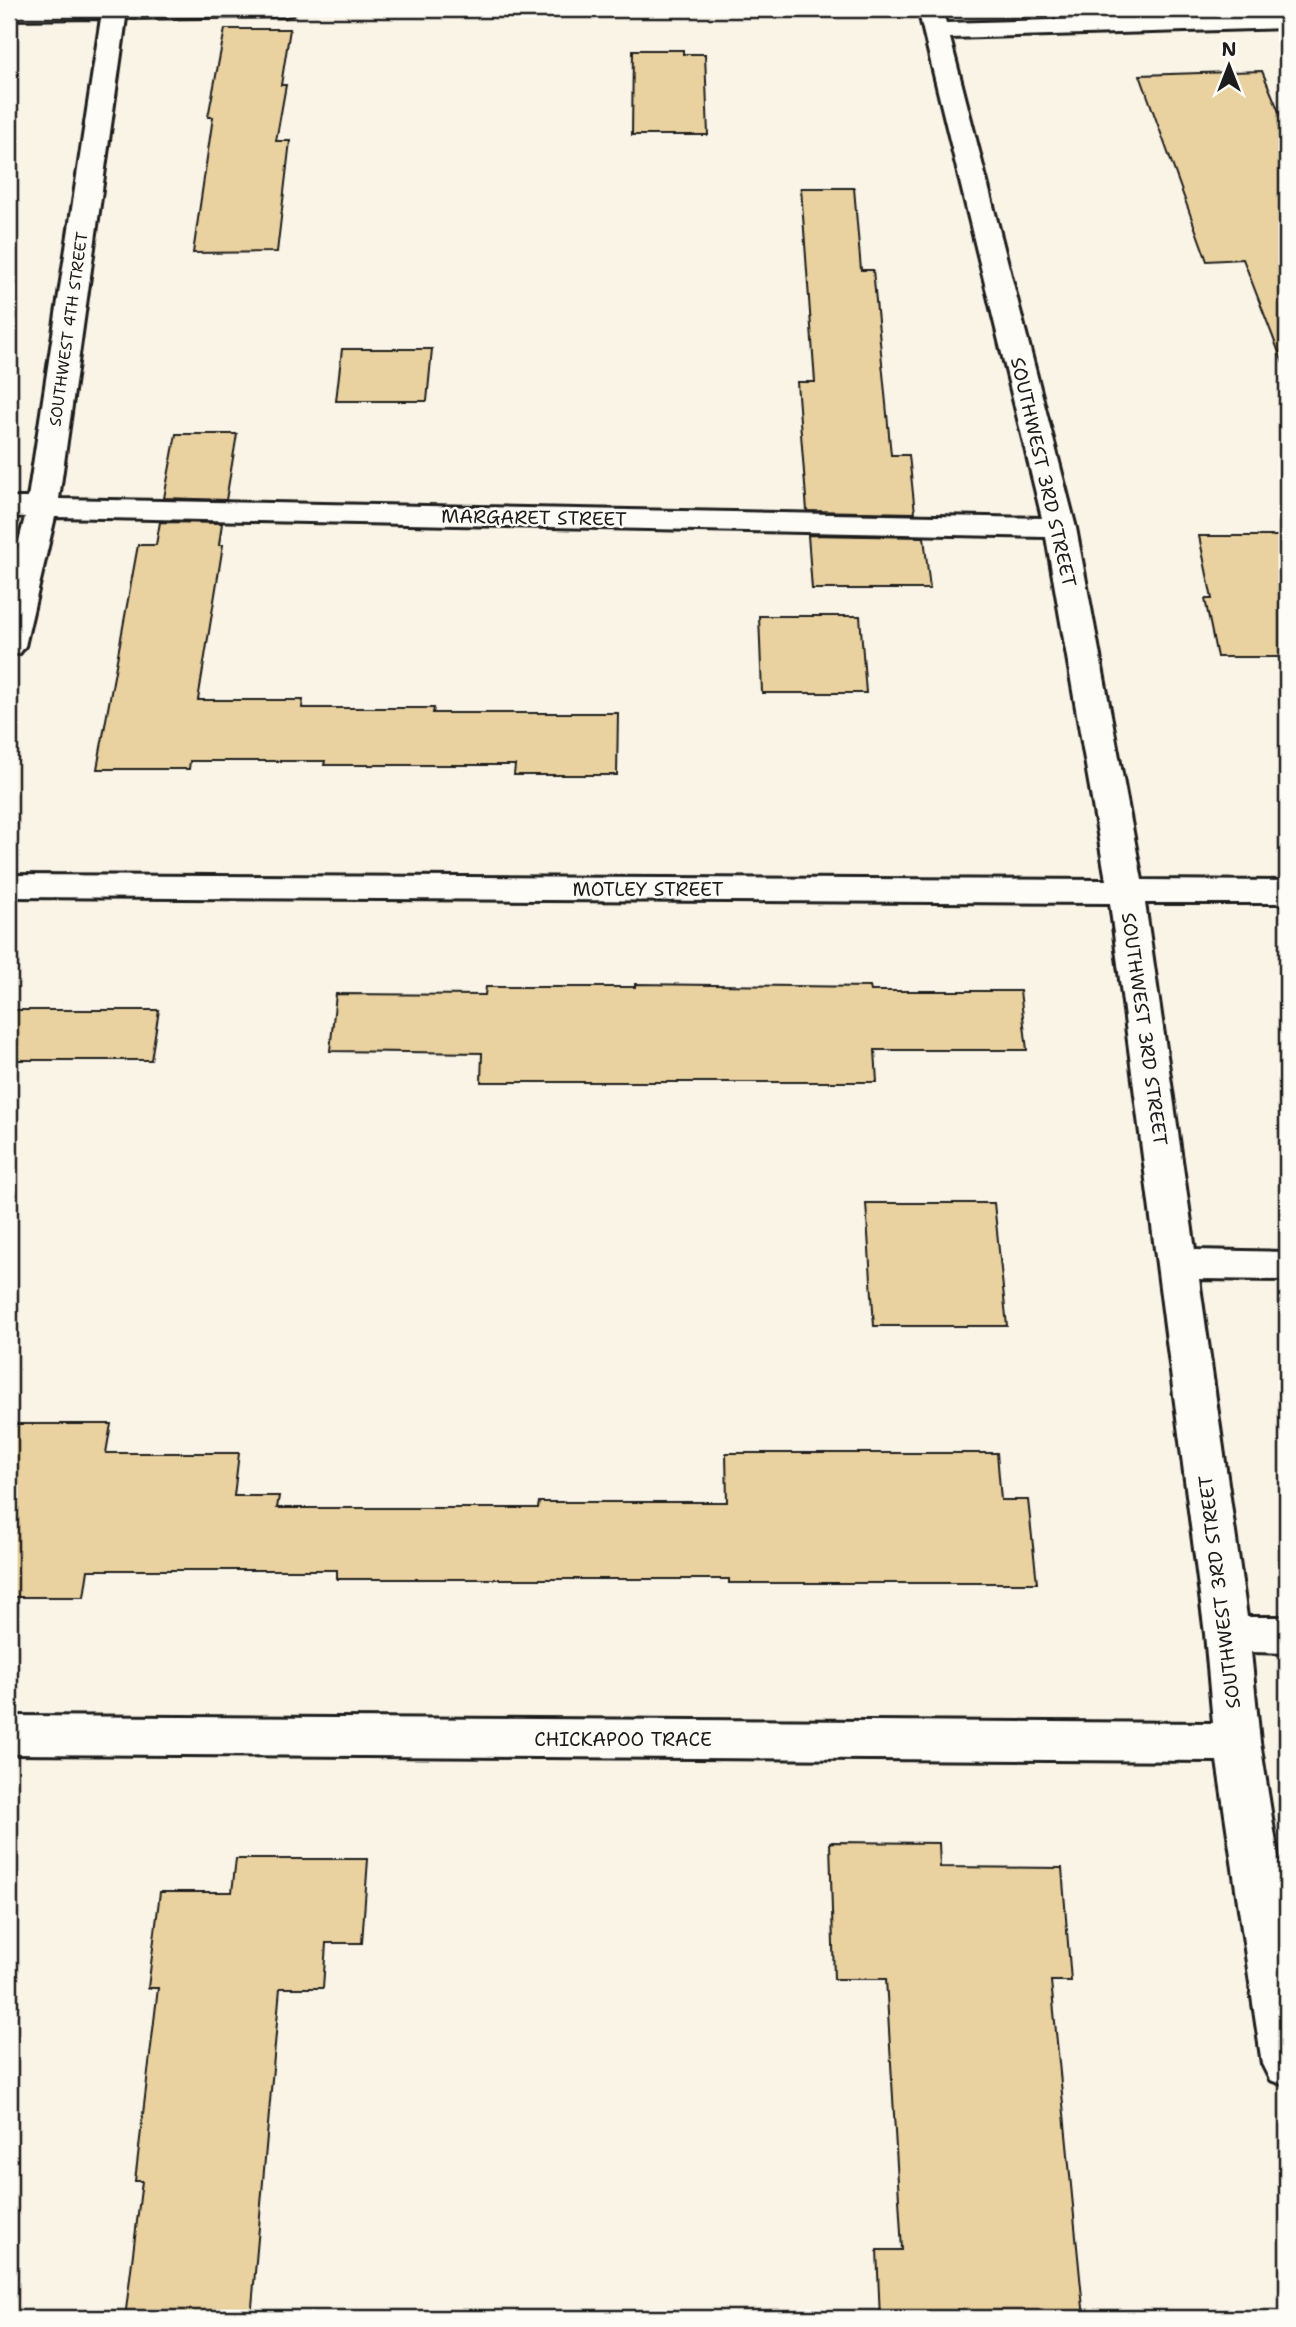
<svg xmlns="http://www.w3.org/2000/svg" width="1296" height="2327" viewBox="0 0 1296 2327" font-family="'Shantell Sans',sans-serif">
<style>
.building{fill:#ead2a0;stroke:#1c1c1c;stroke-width:2}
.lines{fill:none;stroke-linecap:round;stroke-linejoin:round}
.minor-casing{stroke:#1c1c1c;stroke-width:6}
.minor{fill:#fdfcf7;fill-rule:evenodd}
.labels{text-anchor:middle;stroke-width:5;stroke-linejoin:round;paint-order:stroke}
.far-street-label{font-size:16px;fill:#1c1c1c;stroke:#fdfcf7}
.street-label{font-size:19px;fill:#1c1c1c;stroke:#fdfcf7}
</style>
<rect width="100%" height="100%" fill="#f9f4e6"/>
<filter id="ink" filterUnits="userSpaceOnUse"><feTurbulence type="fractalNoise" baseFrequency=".0143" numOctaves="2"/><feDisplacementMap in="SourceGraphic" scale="14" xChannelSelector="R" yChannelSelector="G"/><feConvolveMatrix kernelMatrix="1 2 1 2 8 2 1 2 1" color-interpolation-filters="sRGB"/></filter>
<g filter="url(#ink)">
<g class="building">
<path d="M225,29H290L281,85H286L276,141H290L277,252L193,253L213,117H208Z"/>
<path d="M633,50H683V54H705L708,135H632Z"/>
<path d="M1262,71L1287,131V362L1283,363L1243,259L1207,261L1140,75Z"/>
<path d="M801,188H854L861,270H873L891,455H909L915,513L807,511L797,382H815Z"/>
<path d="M342,349H432L427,401H336Z"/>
<path d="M176,434H237L226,500L164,498Z"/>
<path d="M160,522L222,523L219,545H223L198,700H303L302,708H434L433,713H618L617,775H514L515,765H324L325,761H190L189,769H97L138,545H156Z"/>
<path d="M808,535L924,537L930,589H812Z"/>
<path d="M1199,536H1287V657H1217L1205,599H1212Z"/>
<path d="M759,616H860L866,693H762Z"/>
<path d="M635,984L870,987L871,991H1020L1027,1050H875L877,1082H481L482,1053L330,1051L336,994L485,995L486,987H635Z"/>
<path d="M9,1010H159L151,1060H9Z"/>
<path d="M866,1203H994L1007,1326H874Z"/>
<path d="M9,1424H111L106,1453H239L234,1496H279L277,1508H538L539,1502H727L726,1453H997L1001,1500H1028L1037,1583H729V1579H337V1570H88L84,1597H9Z"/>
<path d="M830,1842L939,1843L940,1867L1062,1868L1071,1981H1051L1084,2318H880L877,2250H902L886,1979H834Z"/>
<path d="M236,1859H368L362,1943H326L323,1988H280L251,2318H125L142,2181H135L158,1988H148L160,1892H232Z"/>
</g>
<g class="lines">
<defs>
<path id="minor" d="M9,9H296L293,14L284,16L126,18L59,499L1042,518L918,9H942L946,23L1287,13V28L950,38L1076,528L1142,880L1287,881V903H1145L1195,1250L1287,1252V1280L1199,1279L1247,1617H1287V1653L1251,1652L1260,1742L1287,1913V2086L1270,2080L1262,2064L1217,1761L9,1754V1716L1213,1723L1205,1634L1110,903L9,897V875L1106,880L1046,537L55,517L25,646L20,653L9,656V581L25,517L9,516V498H28L101,18L9,19Z"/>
</defs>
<use href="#minor" class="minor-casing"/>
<use href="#minor" class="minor"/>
</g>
</g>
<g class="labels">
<g class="far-street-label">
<text transform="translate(68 329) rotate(-82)" y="6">SOUTHWEST 4TH STREET</text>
</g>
<g class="street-label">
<text transform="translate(1044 472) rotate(77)" y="7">SOUTHWEST 3RD STREET</text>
<text transform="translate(534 517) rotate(1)" y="7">MARGARET STREET</text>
<text x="648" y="896">MOTLEY STREET</text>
<text transform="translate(1145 1029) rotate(82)" y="7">SOUTHWEST 3RD STREET</text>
<text transform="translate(1219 1592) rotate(-97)" y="7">SOUTHWEST 3RD STREET</text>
<text x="623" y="1746">CHICKAPOO TRACE</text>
</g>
</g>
<rect width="1296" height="2327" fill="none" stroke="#fdfcf7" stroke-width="35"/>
<rect x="18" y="18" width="1261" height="2292" fill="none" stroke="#1c1c1c" stroke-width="2.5" filter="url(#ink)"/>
<g transform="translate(1229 66)" stroke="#fdfcf7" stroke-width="5" paint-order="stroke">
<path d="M0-5L12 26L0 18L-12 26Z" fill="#1c1c1c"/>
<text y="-10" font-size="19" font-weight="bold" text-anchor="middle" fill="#1c1c1c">N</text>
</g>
</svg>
